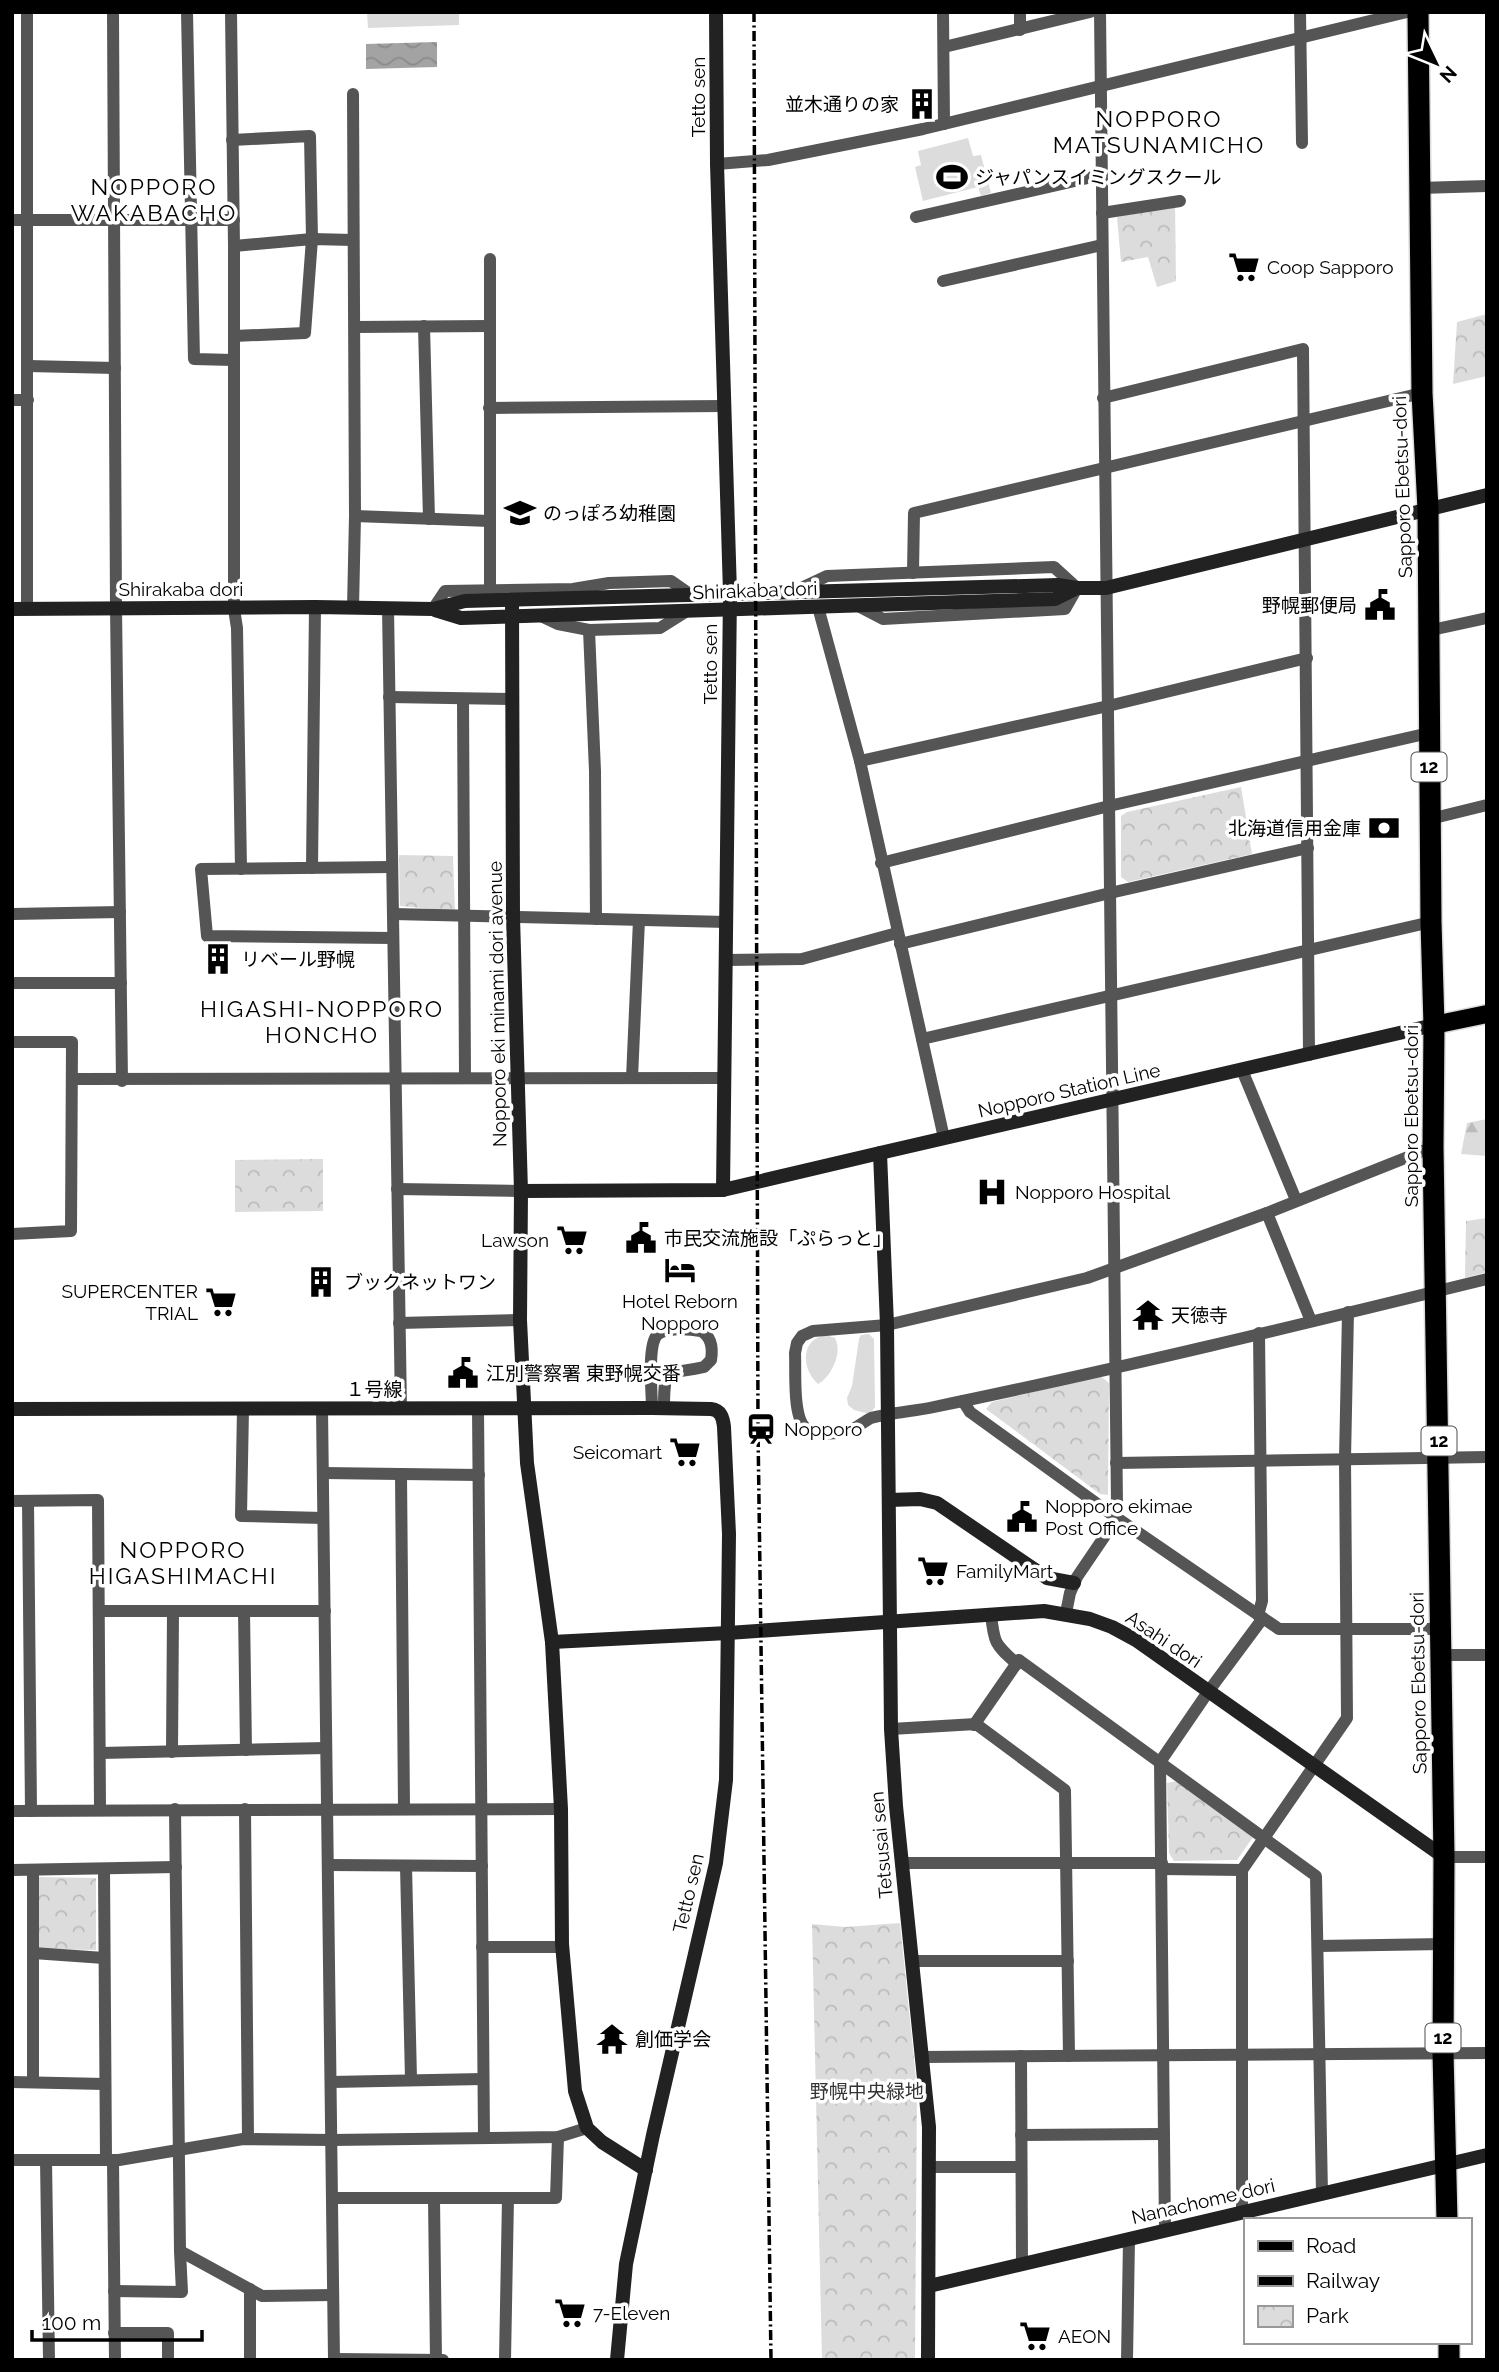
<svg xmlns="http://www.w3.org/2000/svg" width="1499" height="2372" viewBox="0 0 1499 2372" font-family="Raleway,'Noto Sans JP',sans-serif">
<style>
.grass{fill:#dcdcdc}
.forest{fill:url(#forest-firs)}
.park{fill:url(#park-crowns)}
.water{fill:url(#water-waves)}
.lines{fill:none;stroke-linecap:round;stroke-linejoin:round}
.primary-casing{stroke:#dbdbdb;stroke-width:21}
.highway-casing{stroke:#dbdbdb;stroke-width:24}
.street{stroke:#555;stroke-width:12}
.secondary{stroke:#222;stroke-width:14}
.primary{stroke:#000;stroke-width:18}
.highway{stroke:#000;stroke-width:21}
.rail{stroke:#000;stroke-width:3.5;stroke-dasharray:10 3.5 2 3.5;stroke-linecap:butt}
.labels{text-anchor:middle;stroke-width:7;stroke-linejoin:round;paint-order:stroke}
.shield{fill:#fff;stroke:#4c4c4c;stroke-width:2}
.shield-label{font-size:18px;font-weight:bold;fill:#000}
.street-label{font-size:19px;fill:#000;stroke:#fff}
.poi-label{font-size:19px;fill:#000;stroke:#fff;text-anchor:start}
.park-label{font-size:19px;fill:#333;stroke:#fff}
.quarter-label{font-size:23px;letter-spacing:2px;fill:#000;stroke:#fff}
</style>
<defs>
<pattern id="forest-firs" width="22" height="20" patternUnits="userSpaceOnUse" patternTransform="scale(1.75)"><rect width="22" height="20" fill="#dcdcdc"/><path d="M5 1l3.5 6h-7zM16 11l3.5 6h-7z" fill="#bbb"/></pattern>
<pattern id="park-crowns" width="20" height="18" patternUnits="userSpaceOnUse" patternTransform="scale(1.75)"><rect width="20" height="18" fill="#dcdcdc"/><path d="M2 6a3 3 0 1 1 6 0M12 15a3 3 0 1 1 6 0" fill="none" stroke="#bbb"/></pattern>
<pattern id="water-waves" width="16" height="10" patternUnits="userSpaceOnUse" patternTransform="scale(1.75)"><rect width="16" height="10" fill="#a3a3a3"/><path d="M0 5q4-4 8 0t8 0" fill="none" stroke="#8b8b8b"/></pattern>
</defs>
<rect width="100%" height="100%" fill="#fff"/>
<g class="grass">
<path d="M367,12H459V25L368,28Z"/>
<path d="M968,138L973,156L981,155L991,193L981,196L978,187L923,201L915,167L921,165L918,151Z"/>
<path d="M869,1334L874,1339L875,1407L870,1414L854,1410L848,1405L847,1398L852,1386L859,1339L861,1335Z"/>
<path d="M826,1335L835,1338C843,1353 831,1377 818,1384C801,1369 800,1339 826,1335Z"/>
</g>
<path class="forest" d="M1487,1119V1156L1461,1154L1467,1123Z"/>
<g class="park">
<path d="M1175,203L1176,281L1157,287L1148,257L1121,262L1117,217L1153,208L1154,211Z"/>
<path d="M1487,314V376L1453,384L1457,322Z"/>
<path d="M1241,787L1252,854L1128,882L1121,877V816L1127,812Z"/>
<path d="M399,855L453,856L455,911L400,906Z"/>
<path d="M323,1159V1211L235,1212V1160Z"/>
<path d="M1487,1218V1272L1465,1278L1466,1221Z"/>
<path d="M1100,1376L1109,1383L1108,1495L1100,1494L986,1409L992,1402Z"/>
<path d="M1177,1781L1253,1837L1237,1860L1174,1861L1169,1853L1167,1783Z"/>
<path d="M39,1877L96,1878V1950L37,1949Z"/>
<path d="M900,1923L917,2088L915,2360H822L812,1924L845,1927Z"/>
</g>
<path class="water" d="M437,42V67L366,69V44Z"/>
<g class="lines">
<defs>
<path id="primary" d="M1434,1025L1487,1014"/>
<g id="highway">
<path d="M1418,12L1422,393L1428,509L1431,922L1434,1025L1433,1147L1444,1857L1443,2053L1447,2220"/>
<path d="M1449,2342V2360"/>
</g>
</defs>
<use href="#primary" class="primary-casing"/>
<use href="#highway" class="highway-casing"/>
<g class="street">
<path d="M113,12L116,607L122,1081"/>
<path d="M187,12L194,359L233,360"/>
<path d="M231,12L234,246V609L237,628L241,869"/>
<path d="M943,12L944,124"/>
<path d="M1020,12V30"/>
<path d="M1300,12L1302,143"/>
<path d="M944,47L1090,12"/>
<path d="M232,140L310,136L312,239L305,333L234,336"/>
<path d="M717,164L768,160L923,129L1407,12"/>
<path d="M1419,188L1487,186"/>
<path d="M1102,213L1180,201"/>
<path d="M916,217L1101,175"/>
<path d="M12,220H234"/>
<path d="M234,246L312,239L353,240"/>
<path d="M490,259V589"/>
<path d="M943,281L1102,245"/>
<path d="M424,326L429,519"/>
<path d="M355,327L490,326"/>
<path d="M28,366L115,368"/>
<path d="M1103,398L1303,349L1309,1055"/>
<path d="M12,400H28"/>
<path d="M489,408L724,406"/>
<path d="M355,516L490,521"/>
<path d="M913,573L914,513L1422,393"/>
<path d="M795,591L827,576L1054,567L1077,588L1065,609L883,619L858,606"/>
<path d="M818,607L860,761L944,1138"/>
<path d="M27,608V12"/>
<path d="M353,608L355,516L353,94"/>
<path d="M388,608L401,1409"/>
<path d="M433,609L445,591L573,589L609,583L671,581L691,595"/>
<path d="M541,616L558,624L589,630L660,628L687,611"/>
<path d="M589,630L595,771L596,919"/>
<path d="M1427,631L1487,618"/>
<path d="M389,697L511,699"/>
<path d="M463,699L465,1078"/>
<path d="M860,761L1108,706L1307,658"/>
<path d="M1430,819L1487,805"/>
<path d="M881,863L1109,806L1429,733"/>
<path d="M392,867L201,869L207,936L393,938"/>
<path d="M312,868L315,607"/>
<path d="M12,914L120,912"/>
<path d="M393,914L727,922"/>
<path d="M900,944L1110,893L1308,848"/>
<path d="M726,960L802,959L897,933"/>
<path d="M12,983H121"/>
<path d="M922,1039L1431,922"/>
<path d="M12,1042H72L71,1231L12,1234"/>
<path d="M1242,1070L1296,1200"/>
<path d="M632,1078L639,920"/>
<path d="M73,1079L724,1078"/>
<path d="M1433,1147L1267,1213L1087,1278L887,1325L813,1331L802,1336L797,1343L795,1353C796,1370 792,1420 807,1429C819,1436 841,1434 853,1429C859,1426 865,1421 871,1418C889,1413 915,1411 934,1407C1119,1369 1303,1324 1487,1279"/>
<path d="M397,1189L521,1191"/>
<path d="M1267,1213L1311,1321"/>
<path d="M399,1323L520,1320"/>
<path d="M963,1401L970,1412L1114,1516L1279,1629H1440"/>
<path d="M478,1408L484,2138"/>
<path d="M652,1408C652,1393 647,1346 657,1335C665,1327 690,1329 701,1331C712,1337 713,1348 711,1360L704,1367C667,1376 664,1363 664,1409"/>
<path d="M243,1409L241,1516L323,1518"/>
<path d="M322,1409L334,2360"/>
<path d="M1116,1463L1487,1457"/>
<path d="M323,1473L479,1475"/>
<path d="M401,1474L404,1808"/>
<path d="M12,1501L98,1500L100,1809"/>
<path d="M28,1501L31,1811"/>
<path d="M99,1611H325"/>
<path d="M244,1611L246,1750"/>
<path d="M1066,1613L1070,1593L1077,1577L1113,1524L1117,1504L1100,12"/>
<path d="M991,1614C994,1644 995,1644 1017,1664"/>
<path d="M1258,1615L1262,1601L1259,1333"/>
<path d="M1440,1655H1487"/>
<path d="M974,1725L1019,1660L1316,1876L1322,2194"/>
<path d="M891,1729L976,1724L1065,1790L1069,2056"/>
<path d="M172,1752L173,1611"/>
<path d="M100,1753L326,1748"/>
<path d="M175,1809L180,2251L262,2296L333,2295"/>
<path d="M245,1809L248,2139"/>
<path d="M12,1811L561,1809"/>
<path d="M1444,1857H1487"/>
<path d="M902,1863H1162"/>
<path d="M328,1865L482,1866"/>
<path d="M406,1866L411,2079"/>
<path d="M104,1869L106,2160"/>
<path d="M1162,1869L1242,1870"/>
<path d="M12,1870L176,1867"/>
<path d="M33,1870V2082"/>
<path d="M1318,1946L1444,1944"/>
<path d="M482,1947H562"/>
<path d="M33,1953L104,1958"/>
<path d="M912,1961H1068"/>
<path d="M1021,2056L1022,2264"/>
<path d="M922,2057L1487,2053"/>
<path d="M12,2082L105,2084"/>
<path d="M331,2082L483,2079"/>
<path d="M1021,2135L1164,2134"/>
<path d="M12,2160H119L243,2139L331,2140L558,2137L587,2128"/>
<path d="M46,2160L49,2360"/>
<path d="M113,2160L115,2360"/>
<path d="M929,2167H1021"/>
<path d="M332,2198H556L558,2137"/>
<path d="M434,2198L436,2360"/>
<path d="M1242,2211V1870L1347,1718L1345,1459L1348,1312"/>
<path d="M1165,2230L1160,1762L1208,1692L1263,1618"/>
<path d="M250,2289V2360"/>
<path d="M114,2291L182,2292L180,2251"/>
<path d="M114,2333H168V2360"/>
<path d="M334,2359L443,2360"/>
<path d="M505,2360L508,2198"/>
<path d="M1127,2360L1129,2239"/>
</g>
<g class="secondary">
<path d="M716,12L717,164L730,593L723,1190"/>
<path d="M512,600L513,917L521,1191L520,1320L527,1463L552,1642L561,1809L562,1944L575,2091L587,2128L602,2142L646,2170"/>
<path d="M12,609L315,607L433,609L465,601L1058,585L1077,588H1106L1487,495"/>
<path d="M435,610L461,618L1055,599L1077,588"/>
<path d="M521,1191L723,1190L880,1153"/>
<path d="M12,1409L652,1408L711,1409C721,1410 723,1418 724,1427L729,1534L726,1780L716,1863L653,2135L626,2264L617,2360"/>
<path d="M889,1500L920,1499L937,1503L1047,1578L1074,1583"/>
<path d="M552,1642L728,1633L1044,1611L1090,1619L1112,1627L1136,1640L1444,1857"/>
<path d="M929,2286L1487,2155"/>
<path d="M928,2360L929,2127L896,1806L891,1729L887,1325L880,1153L1434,1025"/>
</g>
<use href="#primary" class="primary"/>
<use href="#highway" class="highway"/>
<path class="rail" d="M754,12L758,1430L771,2360"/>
</g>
<defs>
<symbol id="building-bare" viewBox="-9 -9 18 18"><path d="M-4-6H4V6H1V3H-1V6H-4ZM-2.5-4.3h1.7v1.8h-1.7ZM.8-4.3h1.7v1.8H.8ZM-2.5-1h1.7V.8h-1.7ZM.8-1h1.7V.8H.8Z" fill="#000" stroke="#fff" stroke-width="2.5" paint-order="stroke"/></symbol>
<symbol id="stadium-bare" viewBox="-9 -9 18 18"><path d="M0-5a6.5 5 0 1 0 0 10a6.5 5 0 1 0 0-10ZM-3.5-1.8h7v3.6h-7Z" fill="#000" stroke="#fff" stroke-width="2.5" paint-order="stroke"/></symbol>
<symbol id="supermarket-bare" viewBox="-9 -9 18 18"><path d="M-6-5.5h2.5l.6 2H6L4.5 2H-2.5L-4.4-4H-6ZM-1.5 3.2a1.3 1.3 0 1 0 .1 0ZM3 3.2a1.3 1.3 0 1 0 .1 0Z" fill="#000" stroke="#fff" stroke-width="2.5" paint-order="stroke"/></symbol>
<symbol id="school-bare" viewBox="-9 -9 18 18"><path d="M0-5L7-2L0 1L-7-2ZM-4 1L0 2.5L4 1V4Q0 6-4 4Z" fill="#000" stroke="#fff" stroke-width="2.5" paint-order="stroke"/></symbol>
<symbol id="civic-bare" viewBox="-9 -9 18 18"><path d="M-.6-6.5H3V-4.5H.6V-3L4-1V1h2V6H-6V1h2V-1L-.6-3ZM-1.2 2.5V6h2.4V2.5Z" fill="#000" stroke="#fff" stroke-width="2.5" paint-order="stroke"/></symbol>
<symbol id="bank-bare" viewBox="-9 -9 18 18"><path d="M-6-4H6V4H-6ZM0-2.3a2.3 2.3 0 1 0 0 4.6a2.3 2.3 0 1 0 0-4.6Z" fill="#000" stroke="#fff" stroke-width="2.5" paint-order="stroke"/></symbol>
<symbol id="hospital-bare" viewBox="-9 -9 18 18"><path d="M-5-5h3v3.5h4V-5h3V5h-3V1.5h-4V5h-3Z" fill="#000" stroke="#fff" stroke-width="2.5" paint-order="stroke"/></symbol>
<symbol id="hotel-bare" viewBox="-9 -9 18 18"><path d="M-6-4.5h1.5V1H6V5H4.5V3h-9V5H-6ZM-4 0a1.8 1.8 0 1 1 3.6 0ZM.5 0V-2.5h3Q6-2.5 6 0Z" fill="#000" stroke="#fff" stroke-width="2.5" paint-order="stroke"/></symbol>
<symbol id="temple-bare" viewBox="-9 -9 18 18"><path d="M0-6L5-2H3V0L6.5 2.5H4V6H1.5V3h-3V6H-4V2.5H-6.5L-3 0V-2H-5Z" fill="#000" stroke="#fff" stroke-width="2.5" paint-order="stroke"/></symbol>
<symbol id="station-bare" viewBox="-9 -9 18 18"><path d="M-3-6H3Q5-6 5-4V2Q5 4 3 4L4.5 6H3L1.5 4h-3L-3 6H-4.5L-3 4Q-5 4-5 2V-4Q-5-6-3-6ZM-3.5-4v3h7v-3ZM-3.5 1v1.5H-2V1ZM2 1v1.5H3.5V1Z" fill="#000" stroke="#fff" stroke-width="2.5" paint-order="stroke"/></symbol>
</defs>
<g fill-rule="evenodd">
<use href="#building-bare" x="900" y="82" width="44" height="44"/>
<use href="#stadium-bare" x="930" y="155" width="44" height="44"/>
<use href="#supermarket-bare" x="1222" y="245" width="44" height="44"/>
<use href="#school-bare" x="498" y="491" width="44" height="44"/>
<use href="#civic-bare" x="1358" y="583" width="44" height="44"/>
<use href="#bank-bare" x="1362" y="806" width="44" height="44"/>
<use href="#building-bare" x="196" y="937" width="44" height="44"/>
<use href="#hospital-bare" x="970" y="1170" width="44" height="44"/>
<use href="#civic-bare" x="619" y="1216" width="44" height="44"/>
<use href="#supermarket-bare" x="550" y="1218" width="44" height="44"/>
<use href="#hotel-bare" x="658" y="1248" width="44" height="44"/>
<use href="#building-bare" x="299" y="1260" width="44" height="44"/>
<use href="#supermarket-bare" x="199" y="1280" width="44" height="44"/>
<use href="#temple-bare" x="1126" y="1293" width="44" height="44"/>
<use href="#civic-bare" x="441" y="1351" width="44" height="44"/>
<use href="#station-bare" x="739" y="1407" width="44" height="44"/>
<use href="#supermarket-bare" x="663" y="1430" width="44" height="44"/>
<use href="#civic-bare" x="1000" y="1495" width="44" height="44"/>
<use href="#supermarket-bare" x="911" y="1549" width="44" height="44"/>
<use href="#temple-bare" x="590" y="2017" width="44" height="44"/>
<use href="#supermarket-bare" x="548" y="2291" width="44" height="44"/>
<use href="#supermarket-bare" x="1013" y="2314" width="44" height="44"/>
</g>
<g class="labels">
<g class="shield">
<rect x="1411.5" y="752.5" width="35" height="29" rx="5"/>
<rect x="1421.5" y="1426.5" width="35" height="29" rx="5"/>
<rect x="1425.5" y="2023.5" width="35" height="29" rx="5"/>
</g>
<g class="shield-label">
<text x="1429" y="773">12</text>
<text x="1439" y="1447">12</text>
<text x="1443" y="2044">12</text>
</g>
<g class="street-label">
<text transform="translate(698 97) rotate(-90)" y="7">Tetto sen</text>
<text transform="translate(1402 487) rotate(-92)" y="7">Sapporo Ebetsu-dori</text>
<text x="181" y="596">Shirakaba dori</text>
<text transform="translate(755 590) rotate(-2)" y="7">Shirakaba dori</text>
<text transform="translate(710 664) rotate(-90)" y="7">Tetto sen</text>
<text transform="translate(497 1004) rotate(-91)" y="7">Nopporo eki minami dori avenue</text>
<text transform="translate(1069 1090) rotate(-13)" y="7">Nopporo Station Line</text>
<text transform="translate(1411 1116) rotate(-90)" y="7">Sapporo Ebetsu-dori</text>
<text x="374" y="1396">１号線</text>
<text transform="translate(1164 1639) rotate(34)" y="7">Asahi dori</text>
<text transform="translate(1418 1683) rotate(-91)" y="7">Sapporo Ebetsu-dori</text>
<text transform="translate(881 1845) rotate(-95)" y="7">Tetsusai sen</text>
<text transform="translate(688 1893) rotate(-77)" y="7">Tetto sen</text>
<text transform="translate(1203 2201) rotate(-13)" y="7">Nanachome dori</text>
</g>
<g class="poi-label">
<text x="899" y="111" text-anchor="end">並木通りの家</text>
<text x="975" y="184">ジャパンスイミングスクール</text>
<text x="1267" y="274">Coop Sapporo</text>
<text x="543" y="520">のっぽろ幼稚園</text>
<text x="1357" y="612" text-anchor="end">野幌郵便局</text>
<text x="1361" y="835" text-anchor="end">北海道信用金庫</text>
<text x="241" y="966">リベール野幌</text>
<text x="1015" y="1199">Nopporo Hospital</text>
<text x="664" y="1245">市民交流施設「ぷらっと」</text>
<text x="549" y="1247" text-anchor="end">Lawson</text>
<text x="344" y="1289">ブックネットワン</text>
<text x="198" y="1298" text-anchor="end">SUPERCENTER<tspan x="198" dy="22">TRIAL</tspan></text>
<text x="680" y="1308" text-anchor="middle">Hotel Reborn<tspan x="680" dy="22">Nopporo</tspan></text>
<text x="1171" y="1322">天徳寺</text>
<text x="486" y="1380">江別警察署 東野幌交番</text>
<text x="784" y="1436">Nopporo</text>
<text x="662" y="1459" text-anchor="end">Seicomart</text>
<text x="1045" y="1513">Nopporo ekimae<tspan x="1045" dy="22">Post Office</tspan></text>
<text x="956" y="1578">FamilyMart</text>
<text x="635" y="2046">創価学会</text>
<text x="593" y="2320">7-Eleven</text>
<text x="1058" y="2343">AEON</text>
</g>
<g class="park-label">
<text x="867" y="2098">野幌中央緑地</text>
</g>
<g class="quarter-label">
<text x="1159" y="127">NOPPORO<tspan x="1159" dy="26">MATSUNAMICHO</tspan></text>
<text x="154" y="195">NOPPORO<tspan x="154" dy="26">WAKABACHO</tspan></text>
<text x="322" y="1017">HIGASHI-NOPPORO<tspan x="322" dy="26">HONCHO</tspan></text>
<text x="183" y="1558">NOPPORO<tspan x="183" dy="26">HIGASHIMACHI</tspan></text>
</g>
</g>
<rect width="1499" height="2372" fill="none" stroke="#000000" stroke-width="28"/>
<rect x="1244" y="2218" width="228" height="126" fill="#ffffff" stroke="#999999" stroke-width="2"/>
<rect x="1258" y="2241" width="35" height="10" fill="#000000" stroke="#999999" stroke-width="2"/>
<text x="1306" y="2253" font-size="21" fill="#000000">Road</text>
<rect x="1258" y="2276" width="35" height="10" fill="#000000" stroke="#999999" stroke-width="2"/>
<text x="1306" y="2288" font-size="21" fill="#000000">Railway</text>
<rect x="1258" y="2306" width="35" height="21" fill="url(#park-crowns)" stroke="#999999" stroke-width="2"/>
<text x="1306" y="2323" font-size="21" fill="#000000">Park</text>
<g transform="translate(1436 63) rotate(133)" stroke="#ffffff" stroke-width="5" paint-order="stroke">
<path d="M0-5L12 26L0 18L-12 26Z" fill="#000000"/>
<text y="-10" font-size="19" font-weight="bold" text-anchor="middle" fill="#000000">N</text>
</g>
<path d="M32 2330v10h170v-10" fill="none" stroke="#000000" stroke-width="3.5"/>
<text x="42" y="2330" font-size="21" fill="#000000" stroke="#ffffff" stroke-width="5" paint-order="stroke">100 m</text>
</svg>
